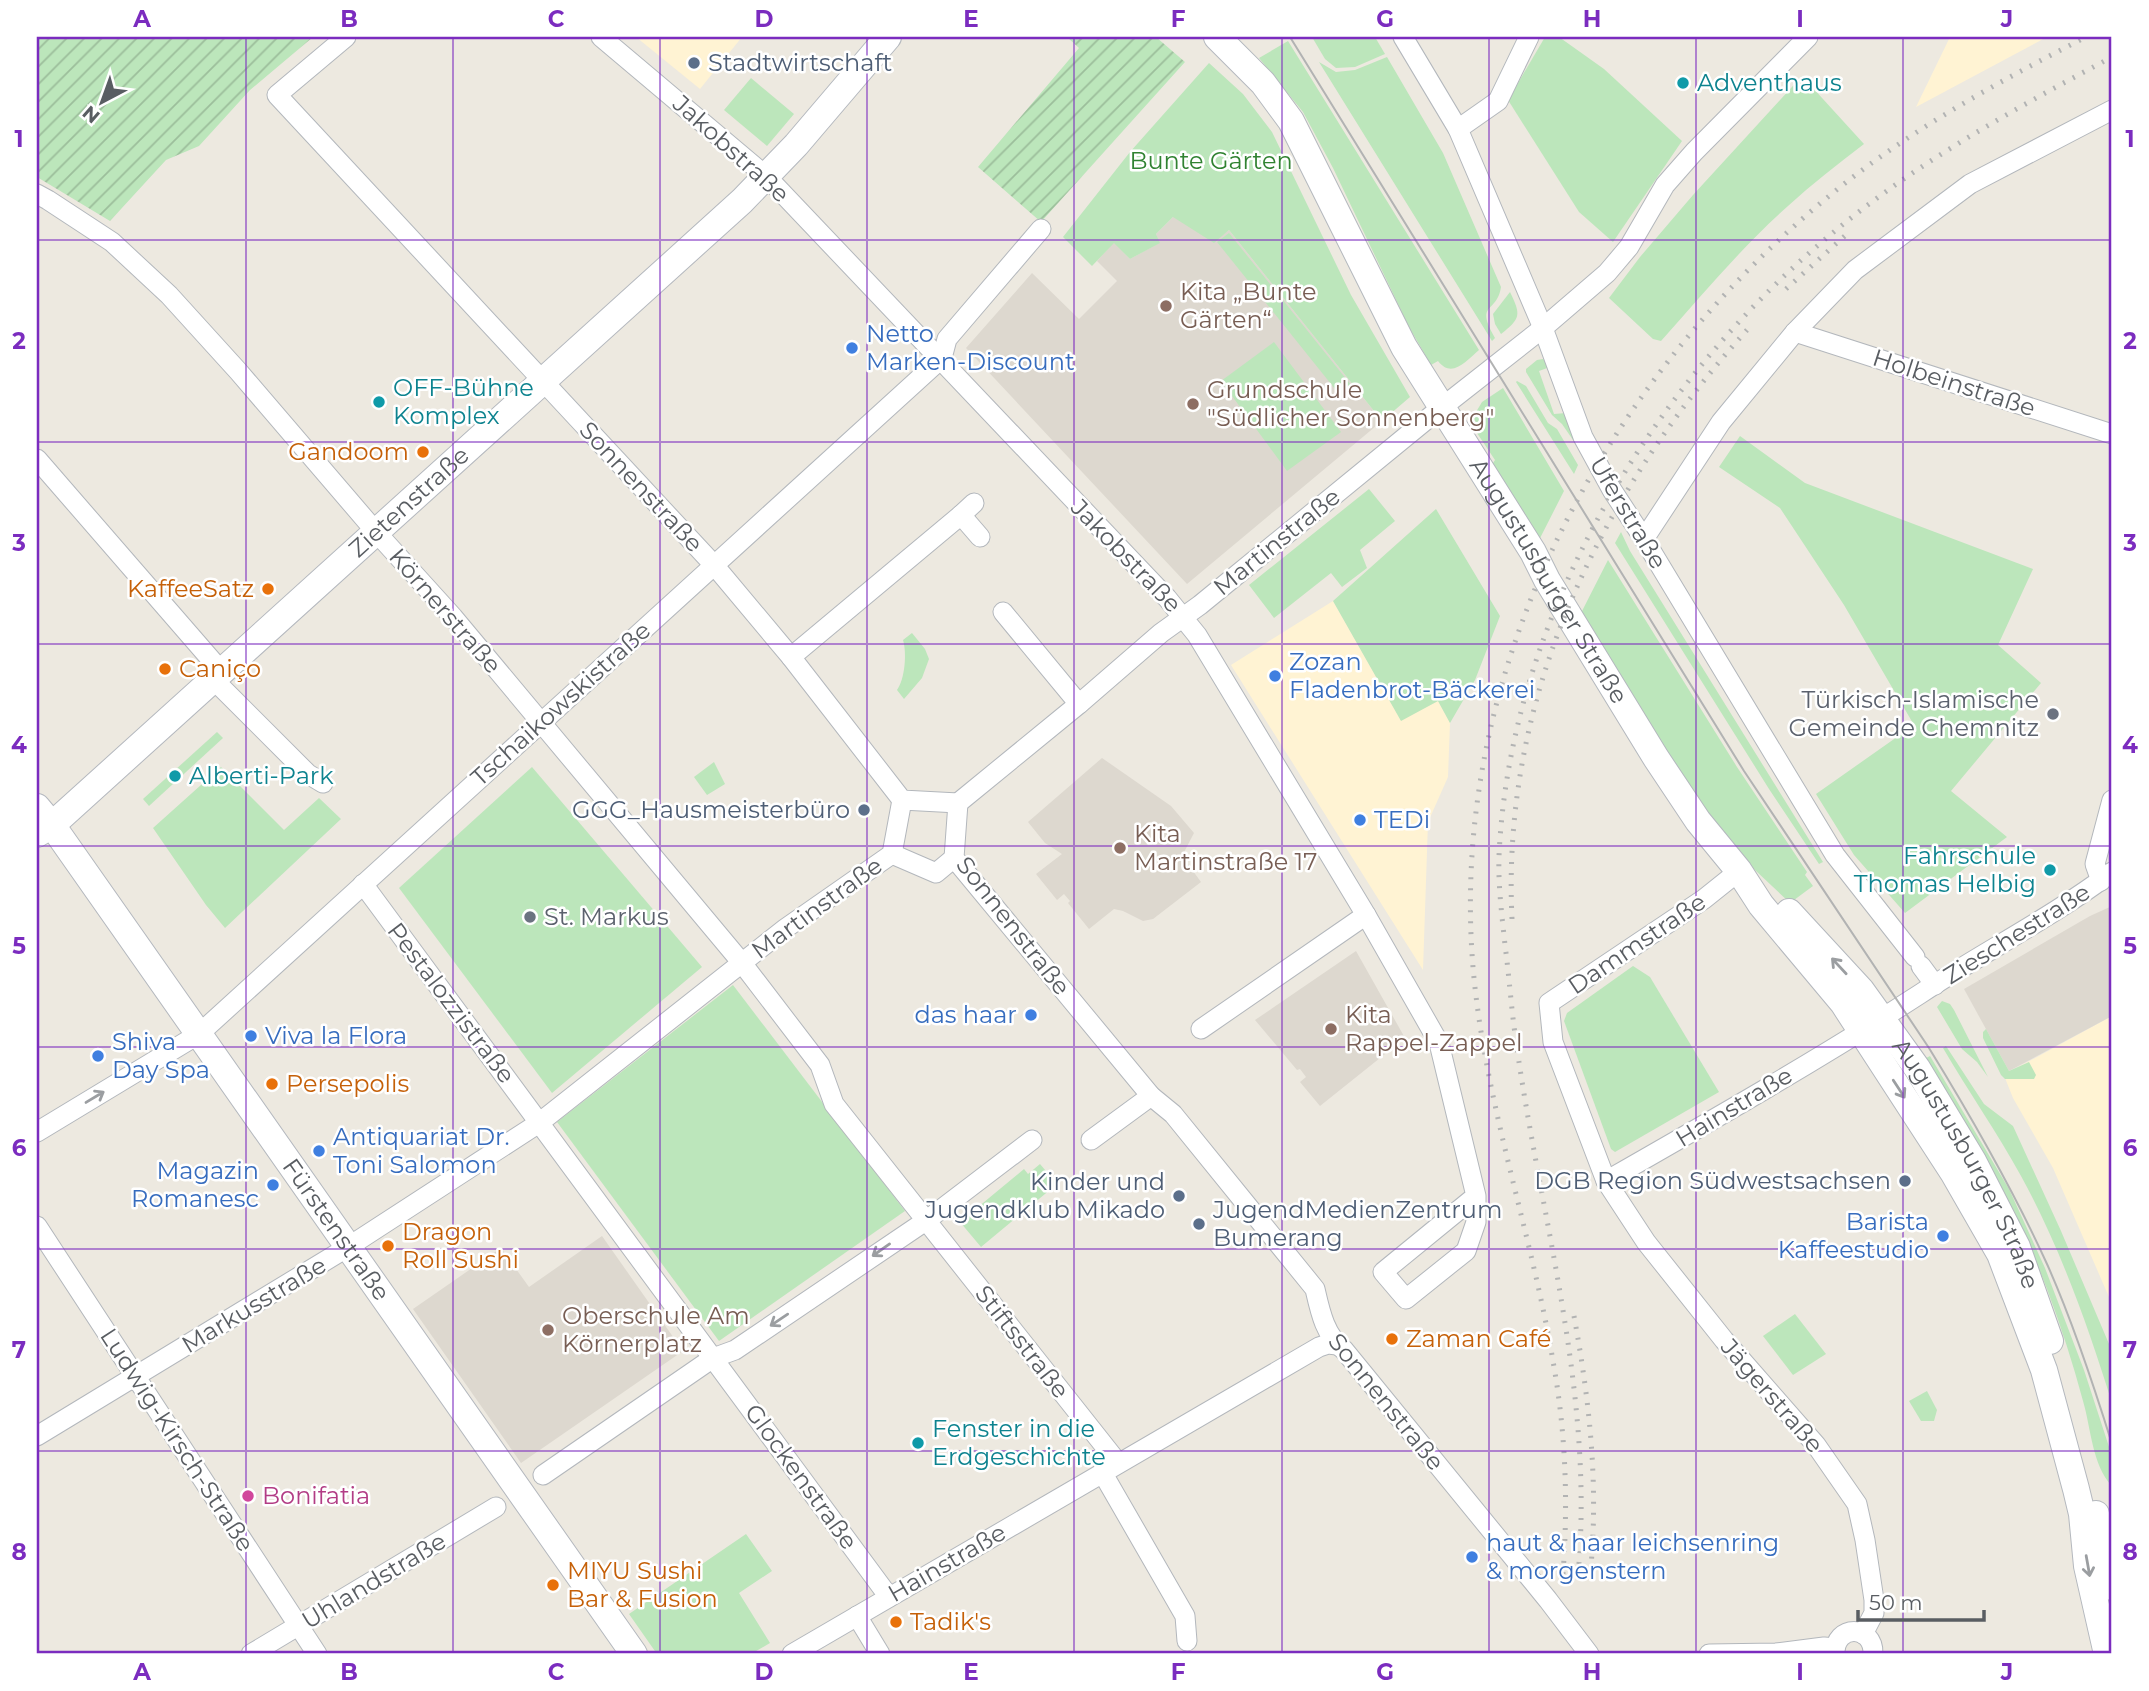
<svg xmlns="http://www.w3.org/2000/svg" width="2149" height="1691" viewBox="0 0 2149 1691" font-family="Montserrat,sans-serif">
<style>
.commercial{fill:#fff3d3}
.education{fill:#ddd8cf}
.green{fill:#bce6bb}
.garden{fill:url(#garden-furrows)}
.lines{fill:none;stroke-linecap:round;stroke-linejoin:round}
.street-casing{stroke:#b3b7bc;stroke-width:21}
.secondary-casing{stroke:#b4b8be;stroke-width:28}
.street{stroke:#fff;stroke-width:19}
.secondary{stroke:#fff;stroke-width:26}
.tram{stroke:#b2b3b3;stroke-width:2}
.rail{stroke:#b2b3b3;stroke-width:5;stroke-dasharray:2 9;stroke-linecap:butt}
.oneway{stroke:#9b9ea1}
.grid{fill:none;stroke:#7b2cbf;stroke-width:2;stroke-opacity:0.55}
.service-dot{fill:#5c6f8a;stroke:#fff;stroke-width:2.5}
.culture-dot{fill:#0f9aa8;stroke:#fff;stroke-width:2.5}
.education-dot{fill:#8d6e63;stroke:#fff;stroke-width:2.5}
.shop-dot{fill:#3f7fe0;stroke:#fff;stroke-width:2.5}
.food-dot{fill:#e8710a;stroke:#fff;stroke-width:2.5}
.worship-dot{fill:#6b7280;stroke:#fff;stroke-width:2.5}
.hotel-dot{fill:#d1479c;stroke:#fff;stroke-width:2.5}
.labels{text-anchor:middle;stroke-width:5;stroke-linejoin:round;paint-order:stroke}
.service-label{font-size:24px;fill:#4e5e75;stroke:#fff;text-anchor:end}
.culture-label{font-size:24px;fill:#0d838f;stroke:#fff;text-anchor:start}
.street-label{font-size:24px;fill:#595d62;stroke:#fff}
.park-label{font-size:24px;fill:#308231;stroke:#fff}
.education-label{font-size:24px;fill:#785e54;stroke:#fff;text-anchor:start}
.shop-label{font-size:24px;fill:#366cbe;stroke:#fff;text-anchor:start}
.food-label{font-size:24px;fill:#c56008;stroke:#fff;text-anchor:start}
.worship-label{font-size:24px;fill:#5b616d;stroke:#fff;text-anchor:end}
.hotel-label{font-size:24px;fill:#b23c85;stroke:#fff;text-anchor:start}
.neatline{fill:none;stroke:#7b2cbf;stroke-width:2.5}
.grid-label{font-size:23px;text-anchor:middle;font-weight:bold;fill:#7b2cbf}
</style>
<defs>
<pattern id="garden-furrows" width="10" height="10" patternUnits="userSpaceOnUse" patternTransform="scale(1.75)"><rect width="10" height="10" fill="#bce6bb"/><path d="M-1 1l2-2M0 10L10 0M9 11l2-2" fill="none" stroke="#9cbe9b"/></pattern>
</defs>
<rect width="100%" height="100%" fill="#ede9e0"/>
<g class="commercial">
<path d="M636,37H742L700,89Z"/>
<path d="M1950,37H2047L1916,107Z"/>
<path d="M1333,601L1401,720L1438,701L1450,723L1448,777L1428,822L1423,970L1231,665Z"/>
<path d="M2112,1016V1304L2053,1168L2013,1098L2005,1078L2013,1070Z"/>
</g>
<g class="education">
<path d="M1174,216L1214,242L1229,230L1382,421L1187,584L966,348L1032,273L1079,319L1117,281L1097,261L1114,242L1130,259L1159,243L1156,234Z"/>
<path d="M1102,758L1171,806L1194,833L1182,856L1201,882L1153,919L1143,921L1123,911L1114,909L1089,929L1068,903L1070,901L1064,894L1057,900L1036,874L1062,854L1045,843L1028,822Z"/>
<path d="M2112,906V1016L2009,1071L1964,989L2090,916Z"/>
<path d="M1356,951L1405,1038L1320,1106L1300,1082L1306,1077L1300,1069L1297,1070L1255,1020Z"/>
<path d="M602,1236L683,1351L521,1463L413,1309L501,1248L529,1287Z"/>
</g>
<g class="green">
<path d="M1312,37H1375L1385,54L1355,67L1336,68L1325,59Z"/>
<path d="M1545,37H1559L1604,69L1682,141L1613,242L1579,212L1508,100Z"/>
<path d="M1288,41L1479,350C1466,361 1452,379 1438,361L1431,365L1409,327L1333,168L1303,112L1259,58Z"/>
<path d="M1387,57L1443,153L1501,287C1497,314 1474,302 1495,338L1492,341L1319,62L1336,72L1355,70Z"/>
<path d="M1209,63L1243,94L1272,132L1351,295L1410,397L1382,421L1229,230L1214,243L1173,217L1156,234L1160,243L1130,259L1114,243L1092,266L1063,237L1130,152Z"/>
<path d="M1802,76L1864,144C1838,164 1812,184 1788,206C1742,247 1702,295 1661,341L1653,339L1609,298L1640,257L1693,195Z"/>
<path d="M751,78L794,114L767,146L724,110Z"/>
<path d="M1229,233L1355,390L1343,399L1217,242Z"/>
<path d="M1510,292C1521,315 1521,318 1501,334L1495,324L1493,314Z"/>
<path d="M1274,342L1341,432L1287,471L1221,381Z"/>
<path d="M1543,359L1550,367L1539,371L1554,414L1566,413L1574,435L1573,440L1562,424L1552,415L1526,372V369L1537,360Z"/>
<path d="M1517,381L1526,386L1548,423L1557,429L1578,465L1574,474L1516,382Z"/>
<path d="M1503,388L1564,491L1536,546L1491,466L1495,460L1477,433L1479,431L1473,417L1482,402Z"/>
<path d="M1740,436L1805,483L2033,569L1998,645L2041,683L1951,791L2007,837L1905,913L1854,855L1816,794L1914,725L1844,605L1780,508L1719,467Z"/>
<path d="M1369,489L1395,521L1360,550L1367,568L1342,587L1331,573L1274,618L1249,585Z"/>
<path d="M1436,509L1500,616L1475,680L1450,723L1438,701L1401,721L1333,601Z"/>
<path d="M1621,532L1630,551L1823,862L1819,864L1769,789L1615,543Z"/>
<path d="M1608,560L1737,767L1807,872L1805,875L1813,886L1790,903L1740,856L1711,821L1580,615Z"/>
<path d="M912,633L925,649L929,659L922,678L904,699L897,690C905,679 907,653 903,640Z"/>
<path d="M217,732L223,738L149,806L143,799Z"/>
<path d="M714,762L725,784L707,795L694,777Z"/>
<path d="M221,767L284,830L319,798L341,819L225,928L206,905L153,828Z"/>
<path d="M532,767L702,967L552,1093L399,888Z"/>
<path d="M1633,966L1650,977L1719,1092L1615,1152L1611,1149L1564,1021L1567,1013Z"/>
<path d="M733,985L905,1211L719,1341L557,1122Z"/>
<path d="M1942,1001L1950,1004L1954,1010L1988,1077L1977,1062L1962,1049L1937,1007Z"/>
<path d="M1986,1029L2009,1071L2029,1062L2036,1075L2034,1079H2005L2001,1075L1983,1038V1032Z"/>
<path d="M1946,1046L1984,1104L2013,1126L2061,1231L2112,1351V1403C2088,1326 2060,1247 2021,1176C1997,1132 1968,1091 1943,1048Z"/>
<path d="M1930,1056L2009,1189L2045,1268L2084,1370L2112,1456V1486C2092,1465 2091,1428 2083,1401C2073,1364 2061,1326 2047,1289C2029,1243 2008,1198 1984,1154C1965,1122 1944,1091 1924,1059Z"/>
<path d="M1040,1164L1057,1184L981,1247L960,1222L1024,1169L1028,1174Z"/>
<path d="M1795,1314L1826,1354L1793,1375L1763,1336Z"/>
<path d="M1927,1391L1937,1410L1934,1421H1921L1909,1401Z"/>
<path d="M746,1534L772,1571L739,1593L770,1643L751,1654H657L629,1614Z"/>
</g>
<g class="garden">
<path d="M37,37H313L250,90L199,146L166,160L110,221L37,177Z"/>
<path d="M1067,37H1156L1185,62L1041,222L978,167L1079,48Z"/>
</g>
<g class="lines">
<defs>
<g id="street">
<path d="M346,37L277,95L714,565L791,657L902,800L958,803"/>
<path d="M601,37L767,177L1167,598L1197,635L1366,915L1439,1043L1476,1196V1222L1466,1251L1406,1299L1383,1272L1476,1196"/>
<path d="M1403,37L1458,129L1543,328L1583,437L1612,490L1644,539L1835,855L1915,957"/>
<path d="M1458,129L1498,101L1529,37"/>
<path d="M37,194L48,200L112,242L169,295L238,371L376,532L453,617L742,963L820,1065L834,1104L1118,1463"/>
<path d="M1795,332L2112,434"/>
<path d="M37,459L221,671"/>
<path d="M961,515L980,537"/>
<path d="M1644,539L1721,422L1795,332L1855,270L1970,184L2112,110"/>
<path d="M1003,612L1079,704"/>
<path d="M791,657L961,515L974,503"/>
<path d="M212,678L308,774L323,783"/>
<path d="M958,803L1079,704L1161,633L1200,605L1431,416L1543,328L1607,273L1629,247L1665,185L1694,152L1808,37"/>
<path d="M958,803L954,858L1151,1096L1173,1114L1315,1289C1320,1311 1325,1336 1344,1350L1548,1600L1589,1654"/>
<path d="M892,854L936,873L954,858"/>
<path d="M1739,871L1704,899L1549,1003L1553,1042L1606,1181L1646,1242L1724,1340L1816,1445L1857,1504L1865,1540L1874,1600V1613L1863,1634"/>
<path d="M2101,881L2095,864L2112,800"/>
<path d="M363,884L889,1597"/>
<path d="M1921,966L1935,985"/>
<path d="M1201,1029L1366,915"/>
<path d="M37,1132L199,1034L942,358L947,339L1041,229"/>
<path d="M1091,1140L1151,1096"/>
<path d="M1606,1181C1711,1121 1818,1060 1920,994C1983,952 2051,918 2112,872"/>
<path d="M37,1226L317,1654"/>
<path d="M37,1436L348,1247L539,1123L786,928L892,854L902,800"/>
<path d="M1102,1472L1185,1616L1187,1641"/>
<path d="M543,1475L713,1358L735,1350L927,1220L1032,1140"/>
<path d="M857,1616L880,1654"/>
<path d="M251,1654L496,1507"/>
<path d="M792,1654L1319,1347L1328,1344L1337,1345"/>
<path d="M1709,1654L1776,1653L1824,1647L1835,1648"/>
<path d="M1835,1654C1834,1624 1874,1624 1873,1654"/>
</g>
<g id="secondary">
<path id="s1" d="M1217,37L1263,83L1291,121L1404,347L1533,552L1547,580L1656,758L1698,821L1739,871L1761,905L1843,1003L1954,1174L2000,1254L2044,1370L2076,1489L2082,1514L2087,1566L2107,1654"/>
<path id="s2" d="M37,807L52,825L634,1654"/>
<path id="s3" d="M37,834L52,825L742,201L796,145L888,37"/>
<path id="s4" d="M1789,912L1861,990L1917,1068L1973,1161L2017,1247L2050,1341"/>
<path d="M2096,1514L2112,1587"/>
</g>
</defs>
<use href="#street" class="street-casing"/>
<use href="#secondary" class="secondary-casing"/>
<use href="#street" class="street"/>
<use href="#secondary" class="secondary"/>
<path class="tram" d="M1290,37L1744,771L1929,1048C1972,1118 2013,1189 2047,1264C2073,1322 2093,1383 2112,1444"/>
<g class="rail">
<path d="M1786,289L1848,233"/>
<path d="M1512,919C1501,696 1601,492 1747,330"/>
<path d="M1574,1316C1590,1404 1599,1487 1590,1577"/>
<path d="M1563,1574C1568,1504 1566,1436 1554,1367C1534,1245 1493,1127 1477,1004C1435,690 1598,381 1839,188C1915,127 2000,81 2086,37"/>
<path d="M1578,1575C1595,1392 1539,1214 1515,1034C1511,1005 1509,975 1505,945C1502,916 1498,886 1499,856C1510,612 1658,372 1846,222C1928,156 2020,106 2112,57"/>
</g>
</g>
<defs><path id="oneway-shaft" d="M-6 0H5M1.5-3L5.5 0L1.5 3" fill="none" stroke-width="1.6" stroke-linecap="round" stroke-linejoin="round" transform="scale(1.75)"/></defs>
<g class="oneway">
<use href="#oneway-shaft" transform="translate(1839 966) rotate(-133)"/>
<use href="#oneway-shaft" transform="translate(1899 1089) rotate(57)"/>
<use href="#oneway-shaft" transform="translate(95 1097) rotate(-31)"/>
<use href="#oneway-shaft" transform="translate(881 1250) rotate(145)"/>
<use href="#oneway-shaft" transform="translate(779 1320) rotate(146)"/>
<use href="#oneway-shaft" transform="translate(2088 1566) rotate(80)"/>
</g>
<path class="grid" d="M246,37V1654M453,37V1654M660,37V1654M867,37V1654M1074,37V1654M1282,37V1654M1489,37V1654M1696,37V1654M1903,37V1654M37,240H2112M37,442H2112M37,644H2112M37,846H2112M37,1047H2112M37,1249H2112M37,1451H2112"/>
<g class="service-dot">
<circle cx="694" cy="63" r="7"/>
<circle cx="864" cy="810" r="7"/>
<circle cx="1905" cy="1181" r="7"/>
<circle cx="1179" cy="1196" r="7"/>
<circle cx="1199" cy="1224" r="7"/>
</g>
<g class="culture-dot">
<circle cx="1683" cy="83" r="7"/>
<circle cx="379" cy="402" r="7"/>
<circle cx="175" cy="776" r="7"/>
<circle cx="2050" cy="870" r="7"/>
<circle cx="918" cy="1443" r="7"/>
</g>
<g class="education-dot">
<circle cx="1166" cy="306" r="7"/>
<circle cx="1193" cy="404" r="7"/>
<circle cx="1120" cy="848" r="7"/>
<circle cx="1331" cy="1029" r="7"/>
<circle cx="548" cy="1330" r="7"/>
</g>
<g class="shop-dot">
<circle cx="852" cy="348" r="7"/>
<circle cx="1275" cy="676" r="7"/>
<circle cx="1360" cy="820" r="7"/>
<circle cx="1031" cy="1015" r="7"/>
<circle cx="251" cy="1036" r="7"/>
<circle cx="98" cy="1056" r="7"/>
<circle cx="319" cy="1151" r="7"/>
<circle cx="273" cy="1185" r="7"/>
<circle cx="1943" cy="1236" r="7"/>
<circle cx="1472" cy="1557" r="7"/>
</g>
<g class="food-dot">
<circle cx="423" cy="452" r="7"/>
<circle cx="268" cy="589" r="7"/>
<circle cx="165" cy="669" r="7"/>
<circle cx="272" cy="1084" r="7"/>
<circle cx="388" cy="1246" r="7"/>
<circle cx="1392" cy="1339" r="7"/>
<circle cx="553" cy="1585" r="7"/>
<circle cx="896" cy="1622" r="7"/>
</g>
<g class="worship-dot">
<circle cx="2053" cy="714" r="7"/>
<circle cx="530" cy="917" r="7"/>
</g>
<circle class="hotel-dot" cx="248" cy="1496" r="7"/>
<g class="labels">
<g class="service-label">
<text x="708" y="71" text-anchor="start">Stadtwirtschaft</text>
<text x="850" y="818">GGG_Hausmeisterbüro</text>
<text x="1891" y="1189">DGB Region Südwestsachsen</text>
<text x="1165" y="1190">Kinder und<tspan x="1165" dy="28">Jugendklub Mikado</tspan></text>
<text x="1213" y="1218" text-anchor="start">JugendMedienZentrum<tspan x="1213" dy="28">Bumerang</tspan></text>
</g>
<g class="culture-label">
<text x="1697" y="91">Adventhaus</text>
<text x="393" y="396">OFF-Bühne<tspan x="393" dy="28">Komplex</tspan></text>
<text x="189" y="784">Alberti-Park</text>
<text x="2036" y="864" text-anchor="end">Fahrschule<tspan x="2036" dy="28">Thomas Helbig</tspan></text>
<text x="932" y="1437">Fenster in die<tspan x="932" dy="28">Erdgeschichte</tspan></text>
</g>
<g class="street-label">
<text transform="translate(731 149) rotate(42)" y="8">Jakobstraße</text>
<text transform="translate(1954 383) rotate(18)" y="8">Holbeinstraße</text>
<text transform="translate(641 487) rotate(47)" y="8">Sonnenstraße</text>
<text dy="8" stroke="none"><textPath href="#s3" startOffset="499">Zietenstraße</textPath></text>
<text transform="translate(1628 513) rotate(59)" y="8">Uferstraße</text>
<text transform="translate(1277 542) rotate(-39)" y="8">Martinstraße</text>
<text transform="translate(1126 556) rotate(46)" y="8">Jakobstraße</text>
<text dy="8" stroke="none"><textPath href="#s1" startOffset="640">Augustusburger Straße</textPath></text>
<text transform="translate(445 611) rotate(49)" y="8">Körnerstraße</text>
<text transform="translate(561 704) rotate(-42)" y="8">Tschaikowskistraße</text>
<text transform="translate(817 908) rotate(-36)" y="8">Martinstraße</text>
<text transform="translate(1013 926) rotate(52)" y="8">Sonnenstraße</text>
<text transform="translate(2017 934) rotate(-32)" y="8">Zieschestraße</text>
<text transform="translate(1637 944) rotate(-34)" y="8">Dammstraße</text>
<text transform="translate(451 1003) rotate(53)" y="8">Pestalozzistraße</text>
<text transform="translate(1734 1107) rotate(-31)" y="8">Hainstraße</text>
<text dy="8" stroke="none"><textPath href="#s4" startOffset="310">Augustusburger Straße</textPath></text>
<text dy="8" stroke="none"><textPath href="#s2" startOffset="518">Fürstenstraße</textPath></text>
<text transform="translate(254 1305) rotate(-31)" y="8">Markusstraße</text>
<text transform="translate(1022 1342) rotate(52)" y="8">Stiftsstraße</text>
<text transform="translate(1772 1396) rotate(49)" y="8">Jägerstraße</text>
<text transform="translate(1386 1402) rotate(51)" y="8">Sonnenstraße</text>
<text transform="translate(177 1440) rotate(57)" y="8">Ludwig-Kirsch-Straße</text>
<text transform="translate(801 1477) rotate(54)" y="8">Glockenstraße</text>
<text transform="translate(947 1563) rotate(-30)" y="8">Hainstraße</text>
<text transform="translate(374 1581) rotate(-31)" y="8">Uhlandstraße</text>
</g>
<g class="park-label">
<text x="1211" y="169">Bunte Gärten</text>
</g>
<g class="education-label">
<text x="1180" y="300">Kita „Bunte<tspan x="1180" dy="28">Gärten“</tspan></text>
<text x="1207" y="398">Grundschule<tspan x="1207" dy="28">"Südlicher Sonnenberg"</tspan></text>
<text x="1134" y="842">Kita<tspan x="1134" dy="28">Martinstraße 17</tspan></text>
<text x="1345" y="1023">Kita<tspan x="1345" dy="28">Rappel-Zappel</tspan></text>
<text x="562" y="1324">Oberschule Am<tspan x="562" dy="28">Körnerplatz</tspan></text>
</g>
<g class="shop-label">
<text x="866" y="342">Netto<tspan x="866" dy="28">Marken-Discount</tspan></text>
<text x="1289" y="670">Zozan<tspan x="1289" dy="28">Fladenbrot-Bäckerei</tspan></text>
<text x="1374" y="828">TEDi</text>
<text x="1017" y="1023" text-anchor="end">das haar</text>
<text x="265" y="1044">Viva la Flora</text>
<text x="112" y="1050">Shiva<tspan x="112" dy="28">Day Spa</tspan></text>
<text x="333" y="1145">Antiquariat Dr.<tspan x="333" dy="28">Toni Salomon</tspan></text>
<text x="259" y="1179" text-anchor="end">Magazin<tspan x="259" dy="28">Romanesc</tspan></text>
<text x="1929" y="1230" text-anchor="end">Barista<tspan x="1929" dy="28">Kaffeestudio</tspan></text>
<text x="1486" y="1551">haut &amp; haar leichsenring<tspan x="1486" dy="28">&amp; morgenstern</tspan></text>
</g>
<g class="food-label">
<text x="409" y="460" text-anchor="end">Gandoom</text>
<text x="254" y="597" text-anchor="end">KaffeeSatz</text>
<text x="179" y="677">Caniço</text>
<text x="286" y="1092">Persepolis</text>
<text x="402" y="1240">Dragon<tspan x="402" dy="28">Roll Sushi</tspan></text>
<text x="1406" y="1347">Zaman Café</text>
<text x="567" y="1579">MIYU Sushi<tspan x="567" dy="28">Bar &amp; Fusion</tspan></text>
<text x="910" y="1630">Tadik's</text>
</g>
<g class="worship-label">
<text x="2039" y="708">Türkisch-Islamische<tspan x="2039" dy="28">Gemeinde Chemnitz</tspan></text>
<text x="544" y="925" text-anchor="start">St. Markus</text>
</g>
<g class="hotel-label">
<text x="262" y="1504">Bonifatia</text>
</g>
</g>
<rect width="2149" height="1691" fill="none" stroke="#ffffff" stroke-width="77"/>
<g transform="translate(102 102) rotate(221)" stroke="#ffffff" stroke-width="5" paint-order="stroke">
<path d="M0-5L12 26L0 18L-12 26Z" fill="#595d62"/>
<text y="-10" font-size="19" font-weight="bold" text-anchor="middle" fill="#595d62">N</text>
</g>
<path d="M1858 1610v10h126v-10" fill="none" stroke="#595d62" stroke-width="3.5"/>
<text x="1869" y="1610" font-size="21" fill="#595d62" stroke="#ffffff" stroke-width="5" paint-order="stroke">50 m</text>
<rect x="38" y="38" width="2072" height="1614" class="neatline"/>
<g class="grid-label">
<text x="142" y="27">A</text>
<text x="349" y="27">B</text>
<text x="556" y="27">C</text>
<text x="764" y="27">D</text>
<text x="971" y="27">E</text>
<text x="1178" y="27">F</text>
<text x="1385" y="27">G</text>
<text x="1592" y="27">H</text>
<text x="1800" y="27">I</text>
<text x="2007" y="27">J</text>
<text x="19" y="147">1</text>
<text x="2130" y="147">1</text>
<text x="19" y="349">2</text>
<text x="2130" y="349">2</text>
<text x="19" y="551">3</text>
<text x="2130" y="551">3</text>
<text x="19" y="753">4</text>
<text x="2130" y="753">4</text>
<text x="19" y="954">5</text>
<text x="2130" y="954">5</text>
<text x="19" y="1156">6</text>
<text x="2130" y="1156">6</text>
<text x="19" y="1358">7</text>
<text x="2130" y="1358">7</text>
<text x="19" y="1560">8</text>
<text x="2130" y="1560">8</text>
<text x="142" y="1680">A</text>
<text x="349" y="1680">B</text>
<text x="556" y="1680">C</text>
<text x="764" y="1680">D</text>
<text x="971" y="1680">E</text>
<text x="1178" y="1680">F</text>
<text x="1385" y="1680">G</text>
<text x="1592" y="1680">H</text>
<text x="1800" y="1680">I</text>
<text x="2007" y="1680">J</text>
</g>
</svg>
